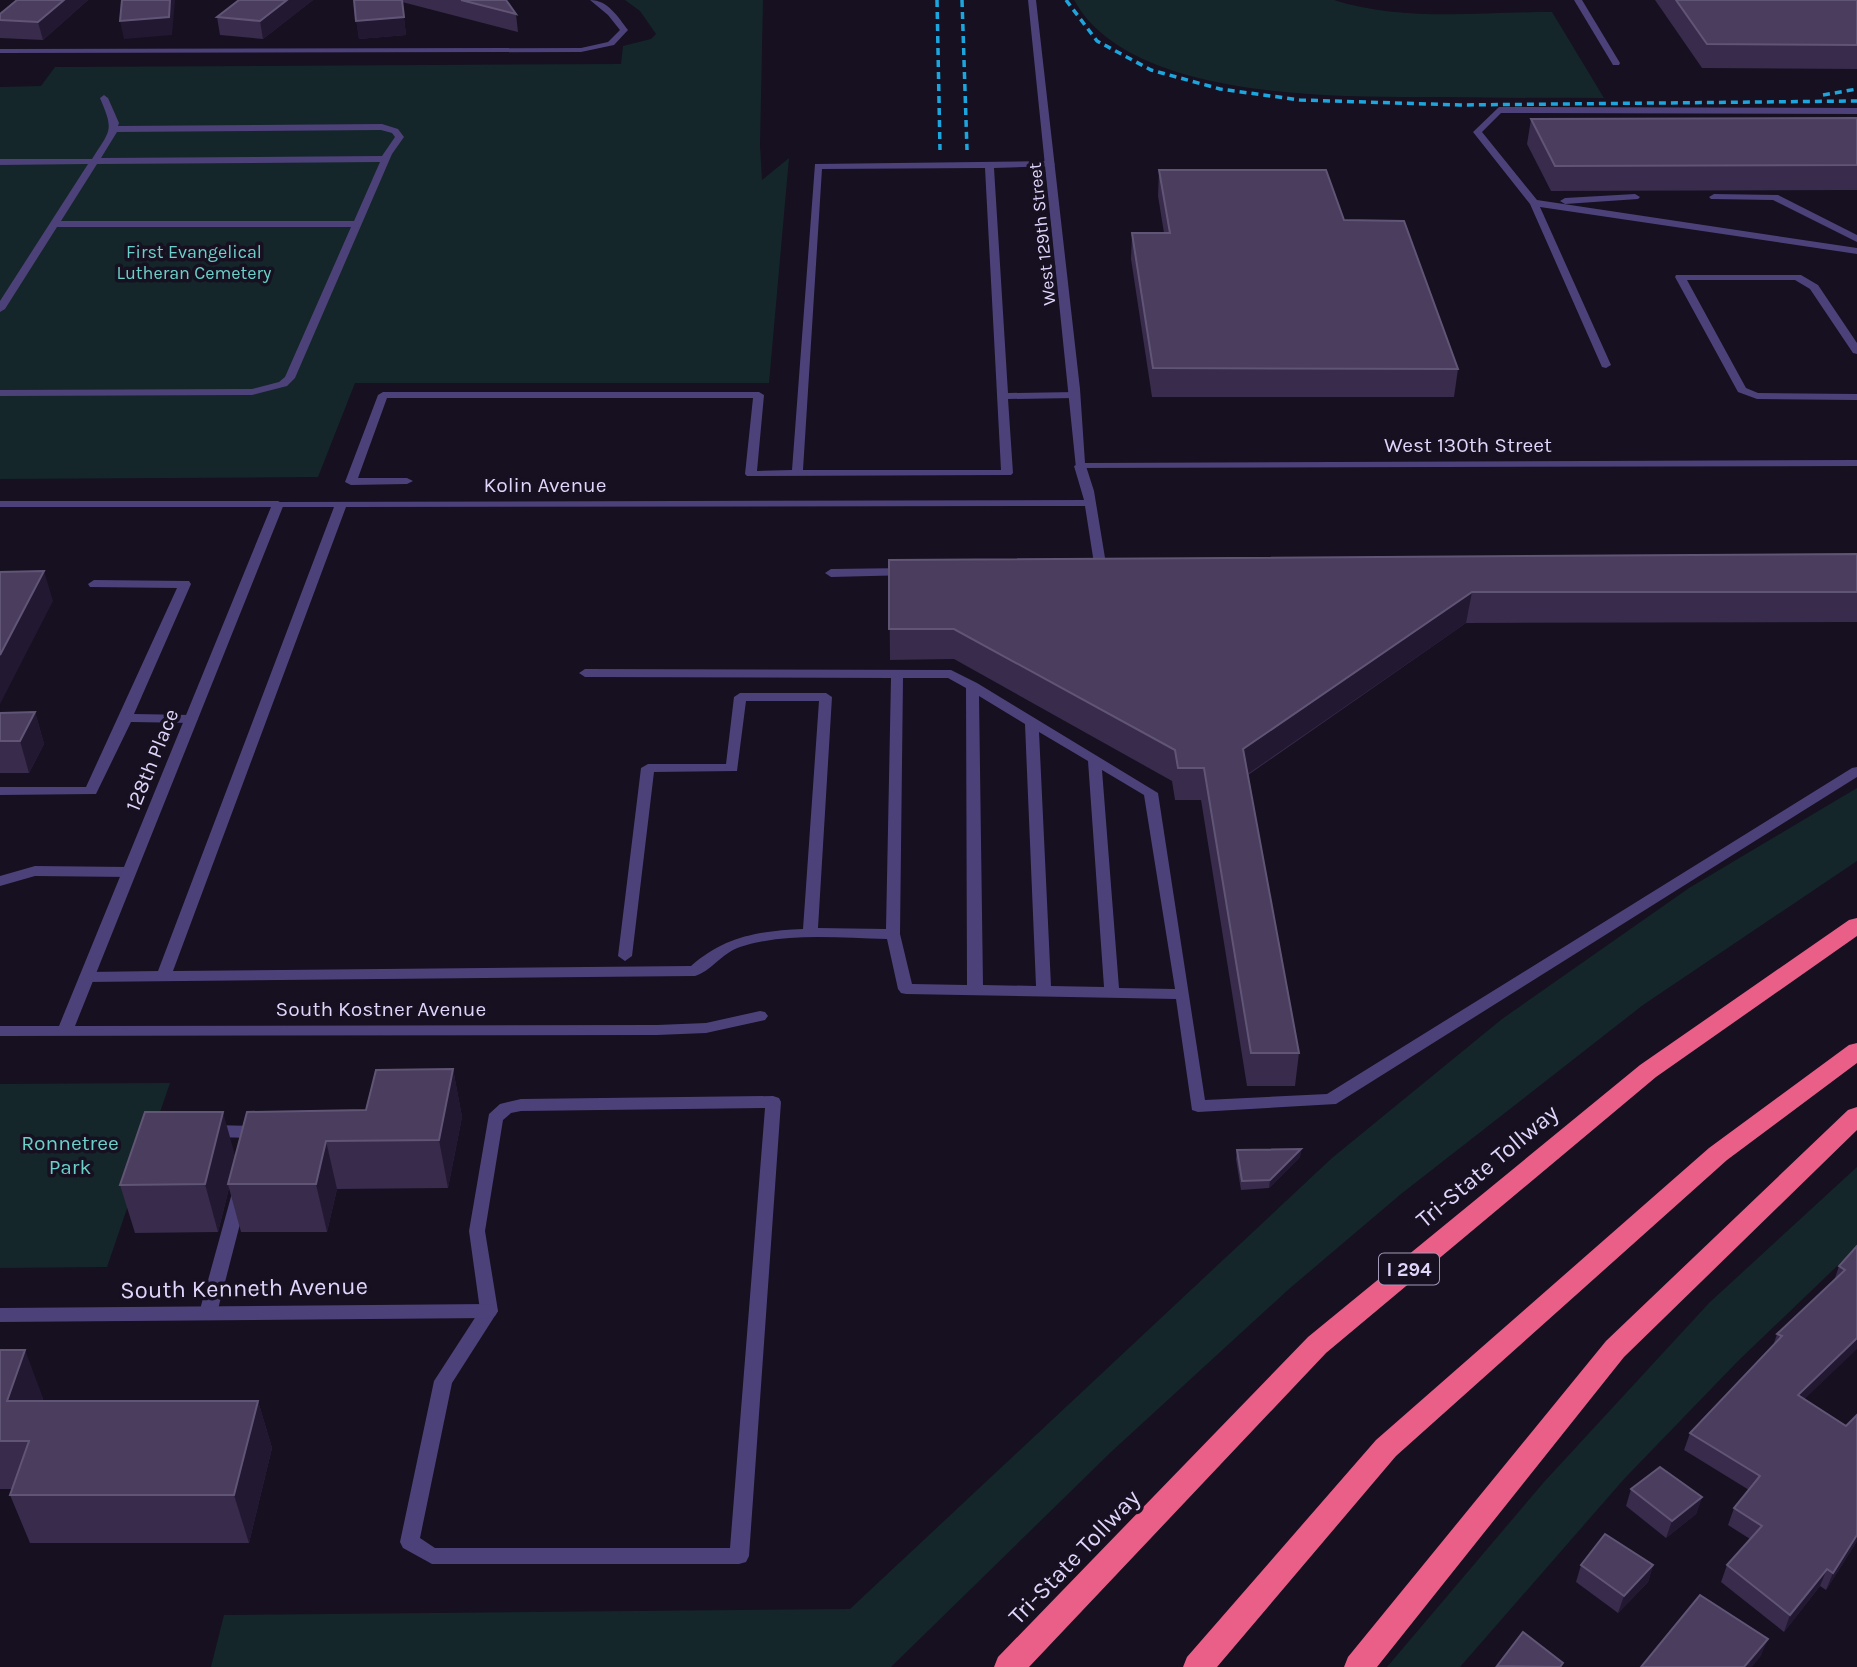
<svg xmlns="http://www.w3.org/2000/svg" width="1857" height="1667" viewBox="0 0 1857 1667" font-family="Karla,sans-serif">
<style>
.green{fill:#142629}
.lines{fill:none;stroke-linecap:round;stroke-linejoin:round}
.service{fill:#4d4179;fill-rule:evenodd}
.minor{fill:#4d4179;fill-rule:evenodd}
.motorway{fill:#ea5f87;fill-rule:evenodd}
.rail{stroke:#1da6dd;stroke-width:3.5;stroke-dasharray:7 5;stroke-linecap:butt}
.wall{fill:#382b4b}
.shaded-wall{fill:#231832}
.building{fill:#4a3d5e;stroke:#615576;stroke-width:2}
.labels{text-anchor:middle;stroke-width:7;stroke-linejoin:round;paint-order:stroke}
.far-street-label{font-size:18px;fill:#dfd4f9;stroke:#161020}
.far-park-label{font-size:18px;fill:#6ad0c9;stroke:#161020}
.shield{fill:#161020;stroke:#a399b8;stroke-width:2}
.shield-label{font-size:19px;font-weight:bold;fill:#dfd4f9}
.street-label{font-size:21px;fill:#dfd4f9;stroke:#161020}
.park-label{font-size:21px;fill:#6ad0c9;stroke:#161020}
.near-street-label{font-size:24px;fill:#dfd4f9;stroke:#161020}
</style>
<rect width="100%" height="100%" fill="#161020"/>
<g class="green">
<path d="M625,0H763L760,145L762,180L789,158L769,383H355L318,477L0,479V87L41,86L55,67L621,64L623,46L651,39L656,34L640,11Z"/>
<path d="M1074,0H1334C1402,22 1481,12 1552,12L1604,98C1551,98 1498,98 1445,97C1343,97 1130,102 1074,0Z"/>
<path d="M1857,788V861L1643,1005L1401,1194L1289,1289L1111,1452L891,1667H211L224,1615L850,1609L1332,1158L1502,1019L1689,888Z"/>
<path d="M170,1083L107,1267L0,1268V1084Z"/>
<path d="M1857,1167V1247L1738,1361L1624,1479L1460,1667H1387L1544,1482L1709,1303Z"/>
</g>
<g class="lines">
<g class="service">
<path d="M590,0C608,0 618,17 628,30L614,45L581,52L0,53V49L581,48L608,42L620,30L608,15Z"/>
<path d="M1574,0H1582L1620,63L1619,65H1613Z"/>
<path d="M104,95L108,98L119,123L118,126L382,124L398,129L404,137L392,154L295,378L287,386L252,395L0,396V390L252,389L279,382L285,377L351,227H57L5,309L0,312V301L88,164L0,165V159H92C111,129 114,131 100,98ZM381,130L392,133L395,137L382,156L101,158L117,132ZM380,162L354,221H61L97,164Z"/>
<path d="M1499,107L1857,108V114L1501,113L1482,132L1537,200L1857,248V254L1540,207L1611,365L1606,368L1602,367L1530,204L1473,132Z"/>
<path d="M1050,161L1055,164L1053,166L994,168L1008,393L1075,392L1080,395L1075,398L1008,399L1013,473L1011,475L747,476L745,474L753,398H387L358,478H407L413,481L407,484L351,485L345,482L378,395L383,392H759L764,395L757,471L792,470L815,164ZM985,168L1001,470H803L822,169Z"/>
<path d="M1635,194L1640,197L1638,199L1565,204L1560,201L1565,198Z"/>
<path d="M1714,194L1778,195L1857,235V242L1773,200L1711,199L1709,197Z"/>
<path d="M1676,275H1801L1818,285L1857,343V354L1853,353L1810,289L1795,280H1687L1746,388L1758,393L1857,394V400L1757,399L1738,392L1675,277Z"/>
<path d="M1080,463L1086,466L1094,491L1107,570L1101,574L1095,570L1085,506L346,507L173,971L691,966C725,936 759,931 803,929L819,701H746L737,771L654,772L632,956L625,961L618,956L641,768L648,764H726L734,697L740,693H826L832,697L818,928L886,929L891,678L585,677L579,673L585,669L951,670L977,683L1158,793L1205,1100L1327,1094L1852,768L1857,767V777L1336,1104L1198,1112L1192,1110L1176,999L906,994L901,993L898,989L887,939C839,938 786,932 740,947C722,953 710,972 695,976L87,982L79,977L87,972L158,971L334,507H278L272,504L274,502L1084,500L1074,466ZM903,678H948L966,688L967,985L912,984L900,934ZM979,696L1025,724L1036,986L983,985ZM1039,732L1088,761L1104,987L1051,986ZM1102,770L1144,795L1175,989L1119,988Z"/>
<path d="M907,568L913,572L911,575L831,577L825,573L831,569Z"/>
<path d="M94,580L189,581L191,584L134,714L191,715L198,719L191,723L131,722L96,794L0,795V787H86L177,588L90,587L88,584Z"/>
<path d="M35,866L129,867L136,872L129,877L35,876L0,886V876Z"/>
<path d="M773,1096L779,1098L781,1102L749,1556L746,1562L739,1564H432L403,1548L400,1542L434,1381L480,1310L469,1231L489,1114L500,1104L521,1099ZM765,1108L730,1548H435L420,1538L452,1383L498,1311L485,1231L503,1120L511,1113L521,1111Z"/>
<path d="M211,1125L260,1126L266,1128L268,1132L266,1136L260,1138L211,1137L205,1135L203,1131L205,1127Z"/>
<path d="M240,1187L246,1189L248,1193L217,1313L214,1318L208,1320L202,1318L199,1313L232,1193L234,1189Z"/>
</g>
<g class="minor">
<path d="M1028,0H1036L1080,389L1085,463L1857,460V466L1076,468Z"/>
<path d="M0,501H278L284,504L75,1026L657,1025L706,1023L760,1011L765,1012L768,1016L765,1020L706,1033L657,1035L0,1036V1026H59L271,507H0Z"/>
<path d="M489,1304L495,1306L498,1311L495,1316L489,1318L0,1322V1308Z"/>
</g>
<g class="motorway">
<path d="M1857,918V936L1656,1077L1326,1353L1029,1667H994L998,1657L1308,1337L1640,1065L1849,920Z"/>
<path d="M1857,1043V1063L1727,1160L1396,1456L1217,1667H1183L1187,1657L1376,1440L1709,1148L1849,1045Z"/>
<path d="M1857,1107V1130L1624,1357L1377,1667H1344L1348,1657L1606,1341L1848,1110Z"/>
</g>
<g class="rail">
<path d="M937,0L940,150"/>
<path d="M962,0L967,150"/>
<path d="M1066,0L1097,41L1151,70L1220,89L1300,100L1460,105L1857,101"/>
<path d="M1823,95L1857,89"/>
</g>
</g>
<g class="wall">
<path d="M17,0H88L43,40L0,38V14Z"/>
<path d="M239,0H313L263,39L220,35L217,17Z"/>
<path d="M354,0H506L516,14L518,32L402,2L406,35L359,39Z"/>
<path d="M1655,0H1857V69L1702,68Z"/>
<path d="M1857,118V190L1551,191L1527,144L1531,119Z"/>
<path d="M1159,170L1344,220L1458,369L1454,397H1152L1131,259L1132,233H1164L1158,196Z"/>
<path d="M1857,554V622L1466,623L1248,775L1299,1053L1295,1086H1247L1201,800H1175L1172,781L954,659L890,660L889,560Z"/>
<path d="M35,712L44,744L29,773H0V713Z"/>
<path d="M453,1069L462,1117L448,1188L337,1189L327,1232H241L229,1188L218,1232L135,1233L120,1185L235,1157L366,1110Z"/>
<path d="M1301,1149L1300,1157L1269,1188L1241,1190L1236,1159L1237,1150Z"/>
<path d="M1857,1246L1804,1400L1857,1541L1826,1590L1820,1586L1784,1632L1721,1582L1727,1565L1750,1539L1728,1525L1734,1508L1749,1490L1684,1450L1690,1433L1773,1346L1777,1334L1834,1281L1839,1266Z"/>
<path d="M0,1350L43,1398L42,1401H258L272,1448L249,1543H30L10,1495L13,1489H0Z"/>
<path d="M1631,1489L1702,1497L1696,1514L1666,1538L1626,1506Z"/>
<path d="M1581,1565H1653L1648,1582L1618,1613L1576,1582Z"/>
</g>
<g class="shaded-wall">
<path d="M64,0H88L43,40L38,22Z"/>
<path d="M170,0H175L172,35L124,39L120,21Z"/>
<path d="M287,0H313L263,39L260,21Z"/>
<path d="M402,0L406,35L359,39L356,21Z"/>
<path d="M44,571L53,601L0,704V655Z"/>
<path d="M1472,592L1466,623L1239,780L1243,749Z"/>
<path d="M35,712L44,744L29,773L20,741Z"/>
<path d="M453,1069L462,1117L448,1188L439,1140Z"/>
<path d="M223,1112L236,1159L228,1184L229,1188L218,1232L205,1184Z"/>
<path d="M326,1141L337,1189L327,1232L316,1184Z"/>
<path d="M1301,1149L1300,1157L1269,1188L1270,1180Z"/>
<path d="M1857,1338V1349L1791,1412L1798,1395Z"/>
<path d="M25,1350L43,1398L28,1441L7,1401Z"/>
<path d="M258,1401L272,1448L249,1543L234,1495Z"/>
<path d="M1702,1497L1696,1514L1666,1538L1672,1521Z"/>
<path d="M1857,1535V1541L1826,1590L1833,1573Z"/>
<path d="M1653,1565L1648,1582L1618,1613L1624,1596Z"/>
<path d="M1827,1569L1820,1586L1784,1632L1790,1615Z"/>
<path d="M1768,1639L1761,1656L1752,1667H1744Z"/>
</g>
<g class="building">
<path d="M17,0H64L38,22L0,20V14Z"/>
<path d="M122,0H170L169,17L120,21Z"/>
<path d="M239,0H287L260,21L217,17Z"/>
<path d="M354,0H402L404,17L356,21Z"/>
<path d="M461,0H506L516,14Z"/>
<path d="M1676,0H1857V45L1707,44Z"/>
<path d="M1857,118V165L1555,166L1531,119Z"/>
<path d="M1159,170H1326L1344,220L1404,221L1458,369L1153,368L1132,233H1170Z"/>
<path d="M1857,554V592H1472L1243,749L1299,1053H1251L1204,768H1178L1175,750L954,629H889V560Z"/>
<path d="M44,571L0,655V572Z"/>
<path d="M35,712L20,741H0V713Z"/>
<path d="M453,1069L439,1140L326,1141L316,1184H228L247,1112L366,1110L376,1070Z"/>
<path d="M145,1112H223L205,1184L120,1185Z"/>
<path d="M1301,1149L1270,1180L1242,1181L1237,1150Z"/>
<path d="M1857,1246V1338L1798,1395L1846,1426L1857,1415V1535L1833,1573L1827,1569L1790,1615L1727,1565L1762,1526L1734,1508L1760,1476L1690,1433L1782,1336L1777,1334L1845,1270L1839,1266Z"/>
<path d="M0,1350H25L7,1401H258L234,1495H10L29,1441H0Z"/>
<path d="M1660,1467L1702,1497L1672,1521L1631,1489Z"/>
<path d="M1605,1534L1653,1565L1624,1596L1581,1565Z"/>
<path d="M1700,1595L1768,1639L1744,1667H1641Z"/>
<path d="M1523,1632L1563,1663L1560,1667L1497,1666Z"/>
</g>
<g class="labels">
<g class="far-street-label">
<text transform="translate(1042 234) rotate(-96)" y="6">West 129th Street</text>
</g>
<g class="far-park-label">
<text x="194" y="258">First Evangelical<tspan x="194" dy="21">Lutheran Cemetery</tspan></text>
</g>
<rect class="shield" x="1379" y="1253.5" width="60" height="31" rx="5"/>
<g class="shield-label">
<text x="1409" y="1276">I 294</text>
</g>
<g class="street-label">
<text x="1468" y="452">West 130th Street</text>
<text x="545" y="492">Kolin Avenue</text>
<text transform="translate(152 760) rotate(-68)" y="7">128th Place</text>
<text x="381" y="1016">South Kostner Avenue</text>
</g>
<g class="park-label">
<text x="70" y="1150">Ronnetree<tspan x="70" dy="24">Park</tspan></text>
</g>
<g class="near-street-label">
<text transform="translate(1487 1166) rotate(-40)" y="8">Tri-State Tollway</text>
<text transform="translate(244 1288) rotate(-1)" y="8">South Kenneth Avenue</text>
<text transform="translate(1074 1557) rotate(-46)" y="8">Tri-State Tollway</text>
</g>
</g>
</svg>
